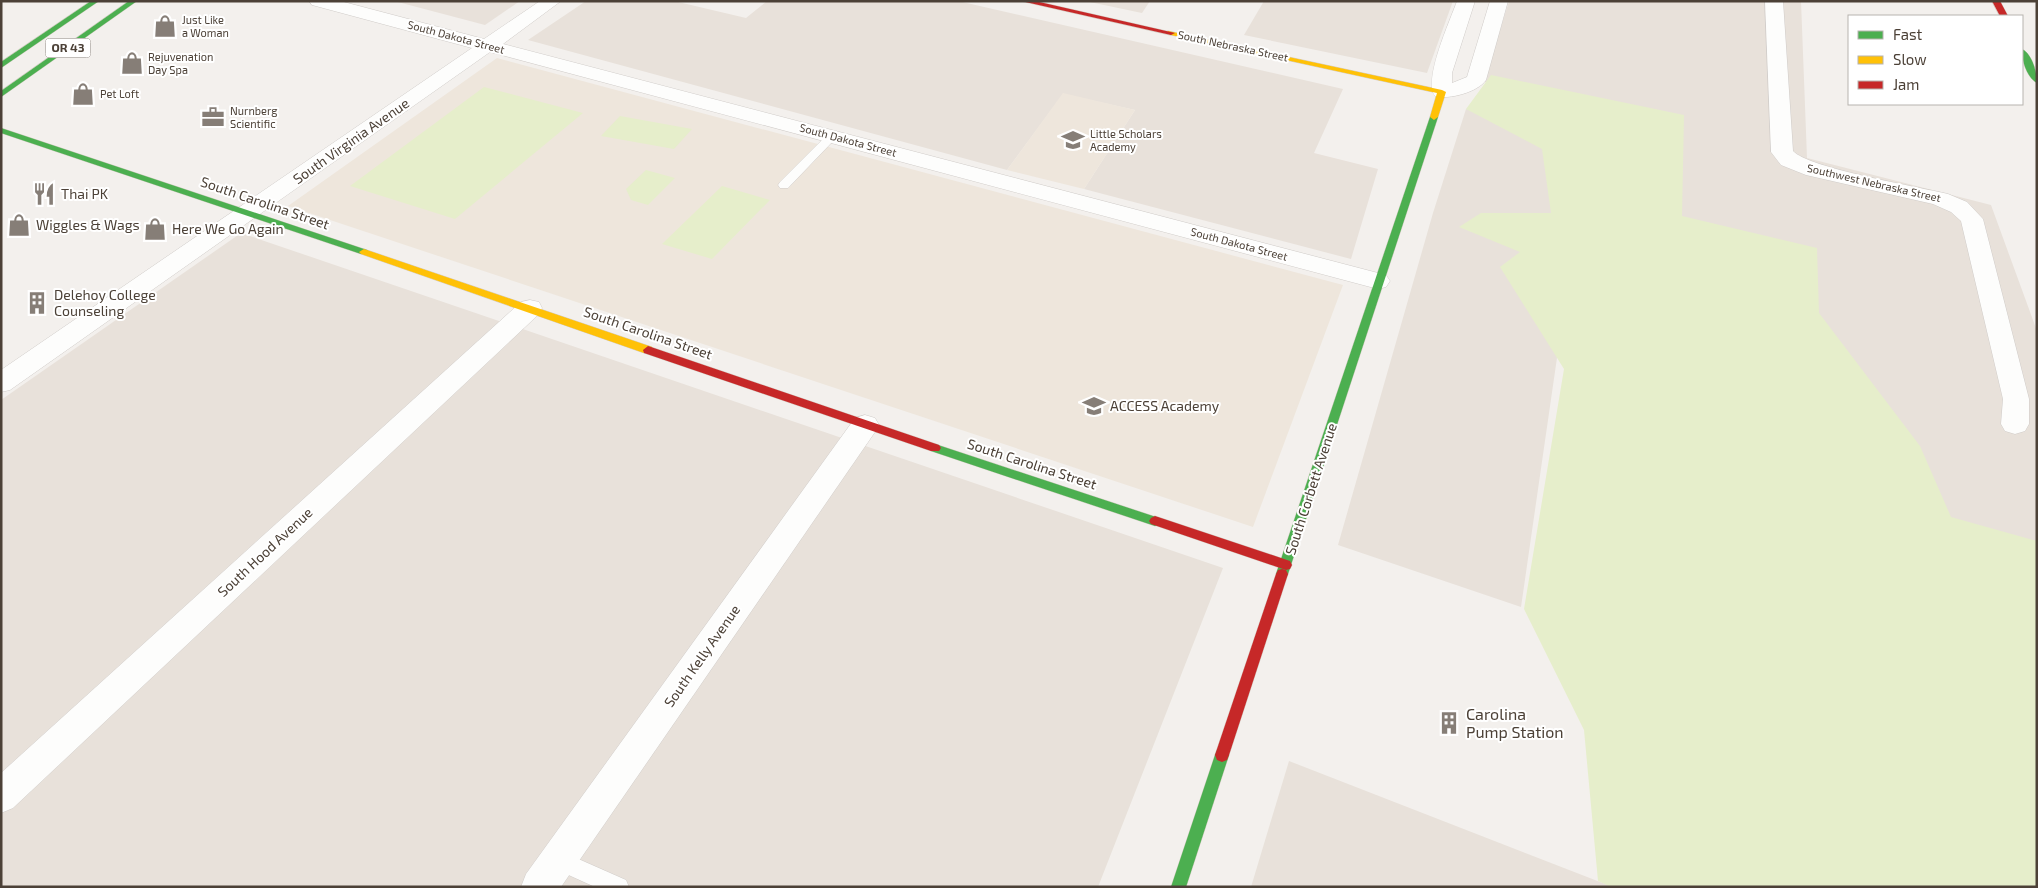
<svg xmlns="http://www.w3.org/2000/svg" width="2038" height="888" viewBox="0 0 2038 888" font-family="'Exo 2',sans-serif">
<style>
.residential{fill:#e8e1da}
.education{fill:#eee6dc}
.green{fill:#e6eecb}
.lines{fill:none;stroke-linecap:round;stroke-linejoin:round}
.lane-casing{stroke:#d0ccc9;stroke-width:1}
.street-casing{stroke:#d0ccc9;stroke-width:1}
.fast-casing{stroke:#d5cec5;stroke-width:1}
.slow-casing{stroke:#d5cec5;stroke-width:1}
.jam-casing{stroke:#d5cec5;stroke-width:1}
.lane{fill:#fdfdfc;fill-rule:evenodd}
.street{fill:#fdfdfc;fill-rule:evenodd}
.fast{fill:#4caf50;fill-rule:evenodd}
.slow{fill:#ffc107;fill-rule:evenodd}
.jam{fill:#c62828;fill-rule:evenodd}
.labels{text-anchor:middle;stroke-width:4;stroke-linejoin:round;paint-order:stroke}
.far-poi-label{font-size:11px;fill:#4c4137;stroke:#fff;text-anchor:start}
.far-street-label{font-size:11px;fill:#4c4137;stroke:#fff}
.shield{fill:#fff;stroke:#827a73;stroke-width:1}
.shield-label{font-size:12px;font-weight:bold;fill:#4c4137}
.street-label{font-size:14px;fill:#4c4137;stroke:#fff}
.poi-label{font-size:14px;fill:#4c4137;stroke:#fff;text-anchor:start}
.near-poi-label{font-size:16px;fill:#4c4137;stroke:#fff;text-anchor:start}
</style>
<rect width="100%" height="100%" fill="#f3f0ed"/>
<g class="residential">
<path d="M394,1H520L485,25Z"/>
<path d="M586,1H674L746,18L767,1H958L1343,89L1314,153L1378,169L1351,259L1084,189L1135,110L1063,94L1007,170L528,40Z"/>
<path d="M1085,1H1150L1142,13Z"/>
<path d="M1264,1H1453L1427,73L1244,35Z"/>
<path d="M1509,1H1801L1807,158L1991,205L2037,331V546L1925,512L1672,225L1678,122L1484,82Z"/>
<path d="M1466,109L1592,136L1573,247L1521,607L1338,545L1433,213Z"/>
<path d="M241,233L1223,568L1098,887H1V400Z"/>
<path d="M1289,761L1613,887H1251Z"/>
</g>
<g class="education">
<path d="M497,58L1343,285L1253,527L288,206Z"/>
<path d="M1063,93L1135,110L1084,189L1007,170Z"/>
</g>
<g class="green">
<path d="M1491,75L1684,115L1682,216L1817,248L1819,313L1920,446L1951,517L2037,541V887H1611L1598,881L1584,730L1524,609L1564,369L1500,267L1520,252L1459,227L1481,213H1551L1542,149L1466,109Z"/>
<path d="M484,87L583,113L455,219L350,186Z"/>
<path d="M620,116L692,129L674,149L601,136Z"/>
<path d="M646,170L675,178L648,205L631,200L626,189Z"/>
<path d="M722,186L770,200L712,259L662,244Z"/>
</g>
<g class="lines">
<defs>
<g id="lane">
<path d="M832,133L838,136L836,138L788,188H780L778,185L780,182L828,134Z"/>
<path d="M558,850L626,880L629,887H595L551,867L548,860L551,853Z"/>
</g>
<g id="street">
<path d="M309,1H340L484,39L540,1H561L503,44L1378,273L1386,275L1390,281L1386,287L1378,289L490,52L10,390L1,392V370L472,48L312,5Z"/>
<path d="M1457,1H1475L1452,73V83L1467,77L1490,1H1508L1486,80C1478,92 1449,100 1435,96C1423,79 1450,21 1457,1Z"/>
<path d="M1765,1H1783L1793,151C1808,168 1919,187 1948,194L1967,202L1983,219L2029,399V424L2025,431L2015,434L2005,431L2001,424L2003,399L1961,221L1951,212L1933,204L1806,175L1781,165L1771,152Z"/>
<path d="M530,300L539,302L542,308L539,314L13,808L1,813V773L521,302Z"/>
<path d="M865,415L875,418L879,425L875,432L561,887H521L526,874L855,418Z"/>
</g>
<g id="fast">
<path d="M91,1H99L1,68V62Z"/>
<path d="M129,1H137L1,97V91Z"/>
<path d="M2022,49C2032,54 2037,72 2037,83C2027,78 2021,59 2022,49Z"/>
<path d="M1434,114L1438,117L1288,574L1286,578L1282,579L1278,578L1276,574L1430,117Z"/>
<path d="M1,128L367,250L369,252L367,254H361L1,133Z"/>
<path d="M935,444L1159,518L1161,521L1159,524L1155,526L931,451L929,448L931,445Z"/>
<path d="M1222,748L1227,750L1229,755L1186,887H1171L1215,755L1217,750Z"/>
</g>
<g id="slow">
<path d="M1168,31L1442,90L1446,92L1438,117L1434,120L1430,117L1437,93L1171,35L1167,33Z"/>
<path d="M364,249L652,347L653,350L652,353H644L361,254L359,252Z"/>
</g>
<g id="jam">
<path d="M1021,1H1035L1175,33L1171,35Z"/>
<path d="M1992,1H2000L2008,16H2000Z"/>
<path d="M648,346L939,445L941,448L939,451H931L644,353L643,350Z"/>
<path d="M1155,516L1290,561L1292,565L1290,569L1286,570L1151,524L1149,521L1151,518Z"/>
<path d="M1282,569L1286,570L1288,574L1229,755L1227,760L1222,762L1217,760L1215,755L1276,574L1278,570Z"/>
</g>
</defs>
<use href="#lane" class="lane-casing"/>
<use href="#street" class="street-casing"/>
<use href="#fast" class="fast-casing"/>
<use href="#slow" class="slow-casing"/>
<use href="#jam" class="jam-casing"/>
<use href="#lane" class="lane"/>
<use href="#street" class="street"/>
<use href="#fast" class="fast"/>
<use href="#slow" class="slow"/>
<use href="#jam" class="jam"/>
</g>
<defs>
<symbol id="shop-bare" viewBox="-9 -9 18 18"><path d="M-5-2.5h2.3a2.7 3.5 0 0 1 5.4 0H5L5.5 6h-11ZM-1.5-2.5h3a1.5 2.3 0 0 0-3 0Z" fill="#867e77" stroke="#fff" stroke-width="2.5" paint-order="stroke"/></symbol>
<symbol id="office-bare" viewBox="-9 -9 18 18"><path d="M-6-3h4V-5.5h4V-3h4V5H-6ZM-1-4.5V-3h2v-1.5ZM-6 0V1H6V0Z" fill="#867e77" stroke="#fff" stroke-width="2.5" paint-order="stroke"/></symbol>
<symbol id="school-bare" viewBox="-9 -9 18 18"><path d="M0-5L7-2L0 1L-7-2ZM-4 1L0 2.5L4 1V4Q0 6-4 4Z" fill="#867e77" stroke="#fff" stroke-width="2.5" paint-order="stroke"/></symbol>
<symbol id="restaurant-bare" viewBox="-9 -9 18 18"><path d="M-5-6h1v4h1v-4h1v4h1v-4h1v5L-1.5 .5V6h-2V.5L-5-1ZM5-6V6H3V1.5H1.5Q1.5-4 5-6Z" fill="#867e77" stroke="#fff" stroke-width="2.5" paint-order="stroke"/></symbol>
<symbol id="building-bare" viewBox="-9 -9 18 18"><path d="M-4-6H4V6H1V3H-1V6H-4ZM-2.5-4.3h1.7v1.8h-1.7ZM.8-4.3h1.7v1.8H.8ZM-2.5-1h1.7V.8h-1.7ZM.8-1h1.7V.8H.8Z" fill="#867e77" stroke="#fff" stroke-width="2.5" paint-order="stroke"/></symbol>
</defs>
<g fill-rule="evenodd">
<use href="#shop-bare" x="149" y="10" width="32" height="32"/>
<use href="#shop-bare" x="116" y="47" width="32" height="32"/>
<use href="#shop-bare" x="67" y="78" width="32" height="32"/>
<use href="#office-bare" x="197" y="101" width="32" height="32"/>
<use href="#school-bare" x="1057" y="124" width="32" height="32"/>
<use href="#restaurant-bare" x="28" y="178" width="32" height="32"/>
<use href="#shop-bare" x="3" y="209" width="32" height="32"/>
<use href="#shop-bare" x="139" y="213" width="32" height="32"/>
<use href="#building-bare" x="21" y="287" width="32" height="32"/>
<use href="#school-bare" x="1078" y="390" width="32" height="32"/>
<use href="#building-bare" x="1433" y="707" width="32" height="32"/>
</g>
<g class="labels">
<g class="far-poi-label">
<text x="182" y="24">Just Like<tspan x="182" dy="13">a Woman</tspan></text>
<text x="148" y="61">Rejuvenation<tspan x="148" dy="13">Day Spa</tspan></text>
<text x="100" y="98">Pet Loft</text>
<text x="230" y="115">Nurnberg<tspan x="230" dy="13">Scientific</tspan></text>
<text x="1090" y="138">Little Scholars<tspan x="1090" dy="13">Academy</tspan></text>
</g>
<g class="far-street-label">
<text transform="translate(456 37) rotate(15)" y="4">South Dakota Street</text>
<text transform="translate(1233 46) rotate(12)" y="4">South Nebraska Street</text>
<text transform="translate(848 140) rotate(15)" y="4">South Dakota Street</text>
<text transform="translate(1874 183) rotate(13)" y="4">Southwest Nebraska Street</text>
<text transform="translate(1239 244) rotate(15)" y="4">South Dakota Street</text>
</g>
<rect class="shield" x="45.5" y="38.5" width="45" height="19" rx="4"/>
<g class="shield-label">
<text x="68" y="52">OR 43</text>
</g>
<g class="street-label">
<text transform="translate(351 141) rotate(-35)" y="5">South Virginia Avenue</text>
<text transform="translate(265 203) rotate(19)" y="5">South Carolina Street</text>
<text transform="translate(648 333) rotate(19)" y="5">South Carolina Street</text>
<text transform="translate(1032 464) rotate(18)" y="5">South Carolina Street</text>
<text transform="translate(1311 489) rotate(-72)" y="5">South Corbett Avenue</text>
<text transform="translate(265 552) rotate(-43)" y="5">South Hood Avenue</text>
<text transform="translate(702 656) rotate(-55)" y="5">South Kelly Avenue</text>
</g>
<g class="poi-label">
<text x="61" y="199">Thai PK</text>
<text x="36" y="230">Wiggles &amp; Wags</text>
<text x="172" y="234">Here We Go Again</text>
<text x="54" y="300">Delehoy College<tspan x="54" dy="16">Counseling</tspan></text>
<text x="1110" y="411">ACCESS Academy</text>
</g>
<g class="near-poi-label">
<text x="1466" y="720">Carolina<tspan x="1466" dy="18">Pump Station</tspan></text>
</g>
</g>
<rect width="2038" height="888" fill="none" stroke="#4c4137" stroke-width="5"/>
<rect x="1848" y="15" width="175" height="90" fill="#ffffff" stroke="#b7b3af"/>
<rect x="1858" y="31" width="25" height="8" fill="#4caf50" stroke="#b7b3af"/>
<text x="1893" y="40" font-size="15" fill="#4c4137">Fast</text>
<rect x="1858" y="56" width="25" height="8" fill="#ffc107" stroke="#b7b3af"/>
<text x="1893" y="65" font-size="15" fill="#4c4137">Slow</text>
<rect x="1858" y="81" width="25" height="8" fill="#c62828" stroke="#b7b3af"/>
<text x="1893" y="90" font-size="15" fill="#4c4137">Jam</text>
</svg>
